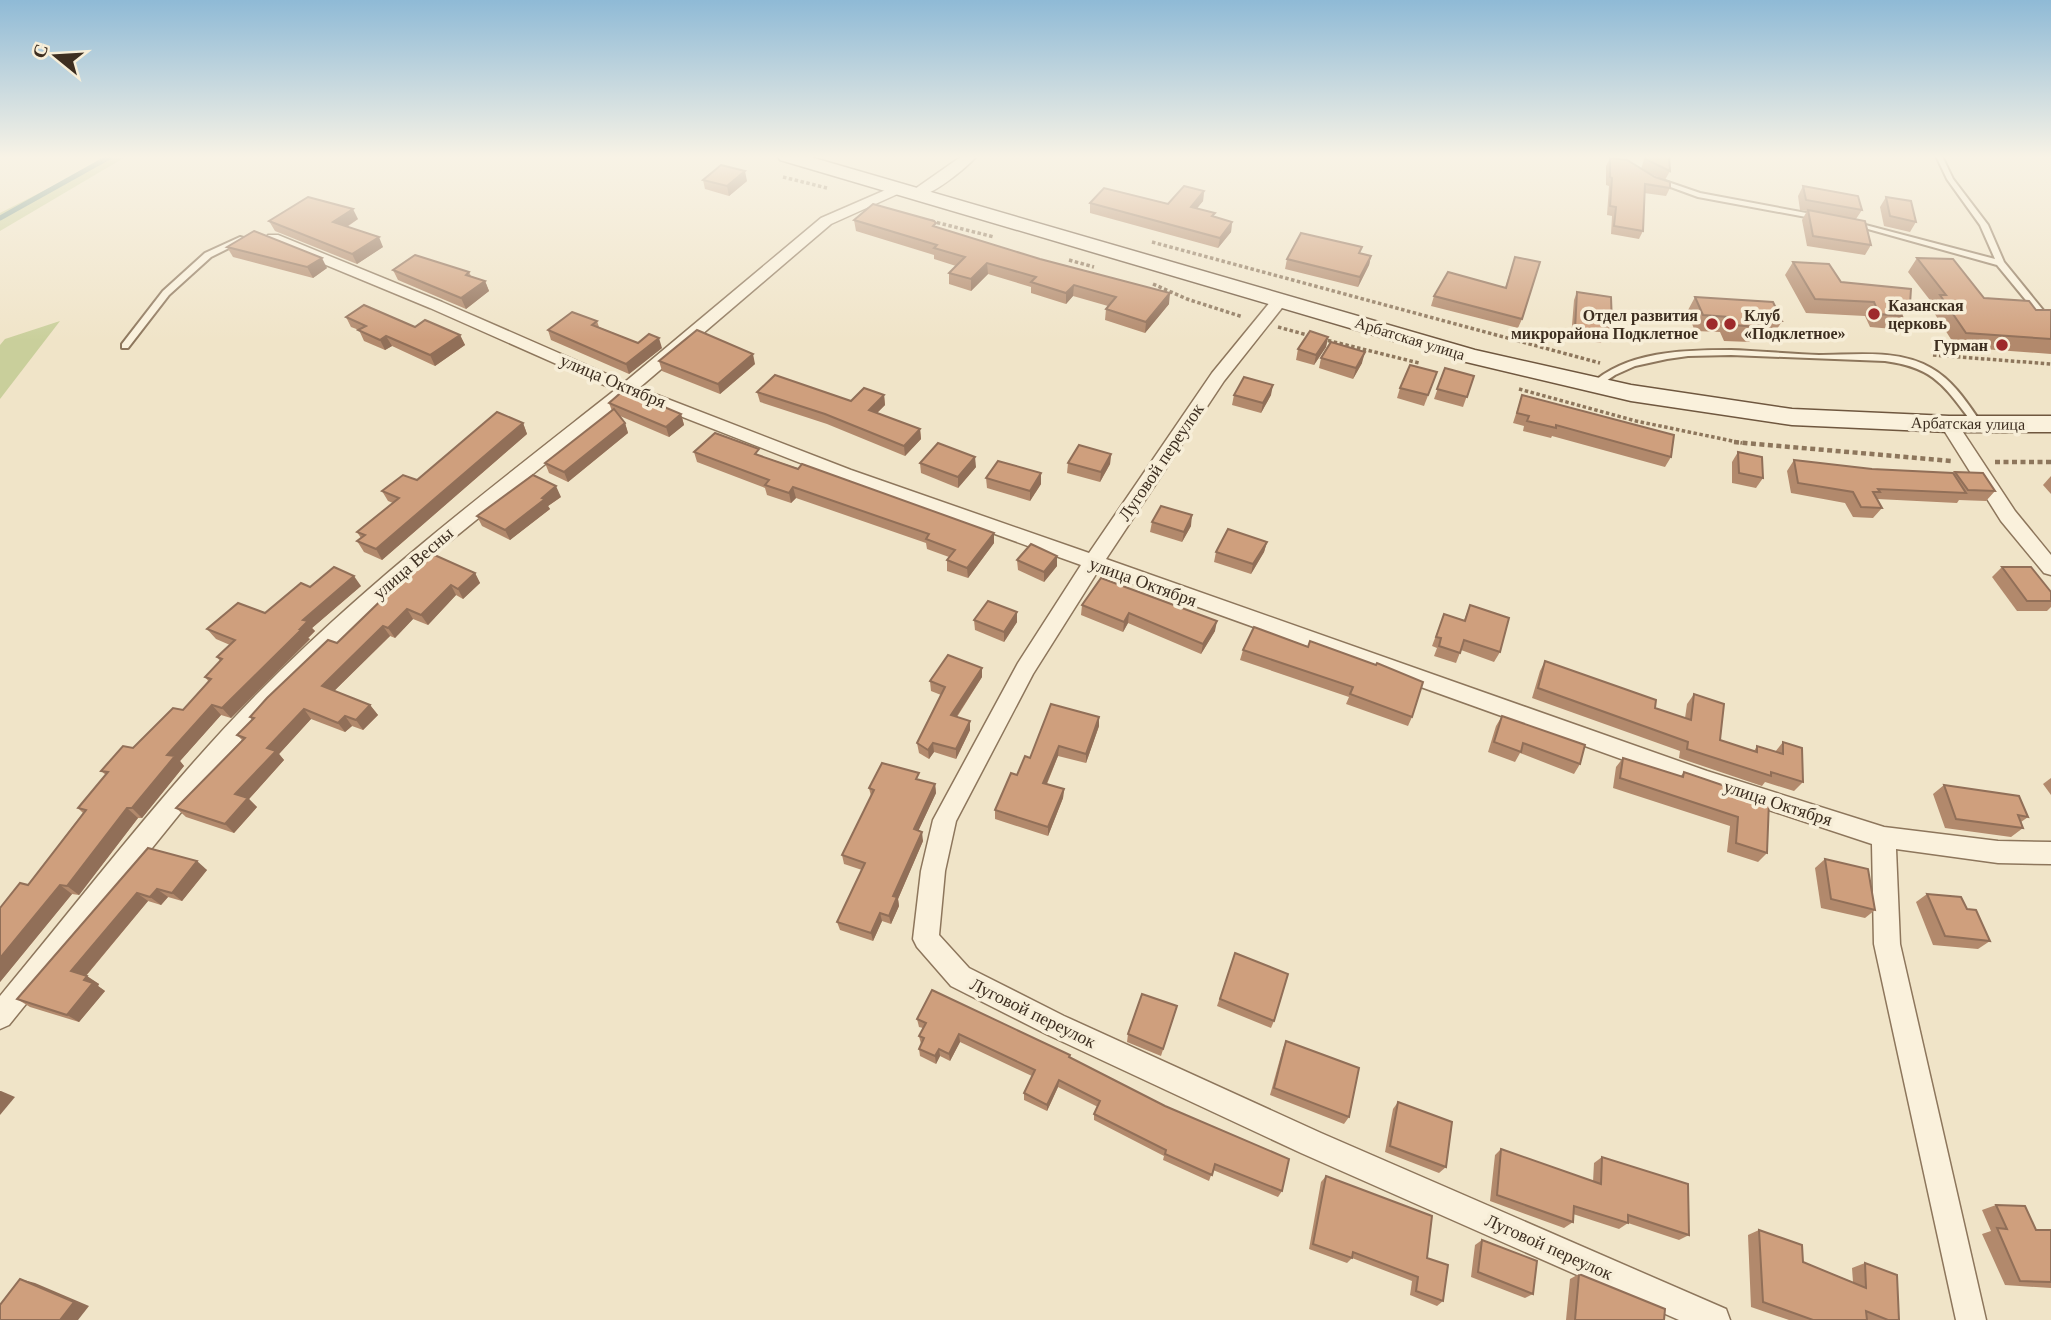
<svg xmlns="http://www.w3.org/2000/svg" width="2051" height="1320" viewBox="0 0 2051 1320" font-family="'Times New Roman',serif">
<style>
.green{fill:#c9cf9b}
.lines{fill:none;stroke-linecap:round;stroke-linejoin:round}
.stream{stroke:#6f938a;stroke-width:5}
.lane-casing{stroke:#8d765c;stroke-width:4}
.street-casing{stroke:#8d765c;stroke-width:3}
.secondary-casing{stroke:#6f573f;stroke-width:3}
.path-far1{stroke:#8d765c;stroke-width:3.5;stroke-dasharray:3.5 2.5;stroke-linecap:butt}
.path{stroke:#8d765c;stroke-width:4.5;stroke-dasharray:5 3.5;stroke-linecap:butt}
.lane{fill:#faf1dc;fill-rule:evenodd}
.street{fill:#faf1dc;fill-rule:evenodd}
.secondary{fill:#faf1dc;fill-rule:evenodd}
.wall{fill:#b2896c}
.shaded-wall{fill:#916f58}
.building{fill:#cf9f7d;stroke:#916f58;stroke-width:2}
.poi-dot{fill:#9e2a2b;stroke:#f7eed8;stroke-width:2.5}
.labels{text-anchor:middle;stroke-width:7;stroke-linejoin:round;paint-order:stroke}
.far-poi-label{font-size:16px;font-weight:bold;fill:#3d2e20;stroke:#f7eed8;text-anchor:start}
.far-street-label{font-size:16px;fill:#3d2e20;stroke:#f7eed8}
.street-label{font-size:18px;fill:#3d2e20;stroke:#f7eed8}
</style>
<rect width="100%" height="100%" fill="#f0e4c8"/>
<g class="green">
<path d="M112,156H127L0,231V213Z"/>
<path d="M60,321L0,399V345L5,339Z"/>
</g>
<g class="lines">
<path class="stream" d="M0,218L111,156"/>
<defs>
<g id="lane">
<path d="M1936,156H1942L1953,179L1988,225L2004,262L2051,320V327H2048L1997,265L1850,224L1854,222L1995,259L1980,225L1947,179Z"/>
<path d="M1659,179L1700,193L1817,215L1821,217L1817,219L1698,197L1657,182L1656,181Z"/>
<path d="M240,237L247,239L211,257L169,295L128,348H122V344L163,291L205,253Z"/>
<path d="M1731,350C1761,351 1790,354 1819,355C1855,355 1899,349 1931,368C1953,380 1968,404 1982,424L1978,427L1975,426C1945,388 1937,368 1885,361L1731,355L1688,356L1667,359L1635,366L1615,375L1597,387L1594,388L1590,385C1626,351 1684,350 1731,350Z"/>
</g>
<g id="street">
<path d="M962,156H977C966,168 928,200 912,197V191Z"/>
<path d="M897,185L902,186V192L831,224L639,388L851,470L1089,553L1212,373L1275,296H1287L1289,299L1224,381L1106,559L1707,771L1884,827L1998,841L2051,842V864L1998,863L1896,849L1900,944L1986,1320H1956L1874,944L1872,844L1699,787L1098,571L1033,674L956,821L945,871L939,935L969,968L1064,1016L1321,1133L1726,1309L1730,1320H1679L1301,1153L1046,1034L951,986L917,947L913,939L921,871L933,820L1018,663L1081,565L839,478L629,396L412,572L273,706L207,780L9,1025L0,1029V996C84,895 165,788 257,694C367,582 492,487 615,390L430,308L268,241L266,238L268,235H278L442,302L625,382L821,218Z"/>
<path d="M1949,418L1955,420L2015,511L2051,555V575L2044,573L2001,521L1940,424Z"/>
</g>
<path id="secondary" d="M778,156H807L1475,350L1631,385L1792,409L1949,416H2051V432H1949L1792,425L1631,401L1462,361L780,160Z"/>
</defs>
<use href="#lane" class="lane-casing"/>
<use href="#street" class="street-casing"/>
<use href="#secondary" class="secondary-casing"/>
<g class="path-far1">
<path d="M783,177L827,188"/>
<path d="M931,221L994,237"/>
<path d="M1152,242L1600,363"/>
<path d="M1069,260L1094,267"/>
<path d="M1153,284L1187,299L1243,317"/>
<path d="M1278,327L1311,336"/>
<path d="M1322,339L1419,363"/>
<path d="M1933,355L2051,364"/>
<path d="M1519,389L1636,421L1742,443"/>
</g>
<g class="path">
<path d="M1734,442L1951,461"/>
<path d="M1995,462H2051"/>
</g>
<use href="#lane" class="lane"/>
<use href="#street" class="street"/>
<use href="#secondary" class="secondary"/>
</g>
<g class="wall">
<path d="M1645,156H1669L1670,171L1665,180L1644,171L1670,188L1666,196L1644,193L1643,231L1639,239L1611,234L1612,216L1607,215L1609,186L1606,185V166L1610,158L1641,169Z"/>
<path d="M703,180L747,181L729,196L705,189Z"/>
<path d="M1803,186L1862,210L1856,219L1871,245L1865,255L1807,246L1802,220L1807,211L1800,210L1798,196Z"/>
<path d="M1204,191L1203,201L1197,208L1214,217L1232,222L1231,232L1218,248L1090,213V203L1168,204Z"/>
<path d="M1886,197L1916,222L1910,232L1884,226L1880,207Z"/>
<path d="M358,219L347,227L383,247L357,264L275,231L269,221Z"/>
<path d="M854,220L936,227L1169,304L1145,333L1105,320L1106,309L1108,306L1073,296L1066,304L1031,293V287L988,274L971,291L949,284V273L956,266L934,259V255L856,231Z"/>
<path d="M227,247L327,268L313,278L233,257Z"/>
<path d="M1360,253L1371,256L1369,265L1358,287L1285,269L1287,259Z"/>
<path d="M1515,257L1522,319L1518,328L1431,306L1434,296L1505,288Z"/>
<path d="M1917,258L1984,298L2036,310H2051V354L1956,347L1931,308L1933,304L1908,272Z"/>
<path d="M1793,262L1841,282L1910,304L1893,329L1870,327L1865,316L1806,313L1785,275Z"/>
<path d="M393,270L469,272L471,276L485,281L489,291L466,309L398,280Z"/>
<path d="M1577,292L1612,324L1608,333L1605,332L1601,343L1571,338L1574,300Z"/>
<path d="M1695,297L1782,321L1773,336L1755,335L1751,342L1724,341L1720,332L1695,331L1687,312Z"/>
<path d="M346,317L415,327L460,335L465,345L435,366L392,346L385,350L364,341L359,330L351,327Z"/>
<path d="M597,321L599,327L638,343L662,348L629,374L551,340L548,330Z"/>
<path d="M1328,337L1326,347L1314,365L1296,360L1298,349Z"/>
<path d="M1321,358L1362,363L1353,379L1319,368Z"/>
<path d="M659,361L755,364L720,394L662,371Z"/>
<path d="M1445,368L1474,376L1463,407L1434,399Z"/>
<path d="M1437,372L1424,406L1397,398L1400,388Z"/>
<path d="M757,392L851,401L884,395L885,405L877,413L920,429L921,439L905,456L827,424L760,402Z"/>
<path d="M1234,395H1271L1261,413L1232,405Z"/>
<path d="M1522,395L1671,457L1665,467L1552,436L1551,438L1523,431L1524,426L1513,423Z"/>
<path d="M609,403L681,414L684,425L669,437L620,416L625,423L628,433L568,482L549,473L545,463L612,411Z"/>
<path d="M523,423L527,434L382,560L364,552L357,541L361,538L357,532L393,503L388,501L382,491L417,480Z"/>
<path d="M694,452L761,456L994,533V543L968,578L947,571V560L949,557L927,549L926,543L796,498L791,503L767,495L765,488L697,462Z"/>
<path d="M1738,452L1763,478L1756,488L1732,483V462Z"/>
<path d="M1111,454L1110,464L1100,482L1067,473L1068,463Z"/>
<path d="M1794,460L1872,469L1953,474L1955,472L1995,491L1986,501L1959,500L1957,503L1877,499L1882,508L1873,518L1853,517L1845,503L1791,493L1787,471Z"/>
<path d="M920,463L976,467L958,488L921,473Z"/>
<path d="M2051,476V494L2043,485Z"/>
<path d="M986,478L1041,484L1030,501L987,488Z"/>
<path d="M561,497L548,506L550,509L510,540L482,526L477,516Z"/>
<path d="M1152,522L1191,526L1182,542L1150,532Z"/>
<path d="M1267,542L1264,552L1251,574L1214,562L1216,552Z"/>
<path d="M1017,560L1057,566L1044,582L1018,570Z"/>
<path d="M2002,567L2051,592V607L2047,611H2017L1992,577Z"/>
<path d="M475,573L480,583L463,599L456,595L428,625L413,619L395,638L390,636L334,691L370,705L378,715L363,730L352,726L345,732L311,719L279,754L284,760L249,799L257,807L234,833L186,817L176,808L242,740L237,735L252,720L250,717L337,643Z"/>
<path d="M1101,578L1215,631L1201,654L1128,623L1123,632L1081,615L1082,605Z"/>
<path d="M361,586L312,628L315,631L308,638L310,639L231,718L221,715L180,761L184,766L142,818H138L79,895L72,894L0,982V908L28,885L83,813L78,808L106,775L101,771L183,710L209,682L205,677L220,661L217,657L230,645L216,639L207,629L265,613L310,587Z"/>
<path d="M1470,605L1500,652L1494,662L1461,650L1456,663L1434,656L1437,648L1432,646L1444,614L1464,620Z"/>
<path d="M974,620L1017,622L1004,642L975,630Z"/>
<path d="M1254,627L1412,717L1408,726L1346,704L1349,697L1240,660L1243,650Z"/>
<path d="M1545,661L1655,708L1685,718L1687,704L1694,694L1720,740L1754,751L1757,746L1775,752L1783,742L1803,782L1794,791L1765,782L1762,786L1679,758L1680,751L1532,698L1540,671Z"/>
<path d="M982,677L957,717L970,721V730L956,759L934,752L929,759L919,753L917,743L941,695L931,691L930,681Z"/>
<path d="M1502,716L1580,764L1574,774L1520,753L1515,762L1488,752L1496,726Z"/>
<path d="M1099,717V726L1086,763L1058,756L1047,784L1064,789L1063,798L1048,836L995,819V810L1017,775L1030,758Z"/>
<path d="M1623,758L1680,777L1684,772L1769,801L1767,853L1758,862L1727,852L1730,826L1613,788L1616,767Z"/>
<path d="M2051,778V795L2043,784Z"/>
<path d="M919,780L935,784L936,793L918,831L923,841L898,899L899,906L891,924L882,921L873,941L840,930L837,922L862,870L844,864L842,855L871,796L869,788Z"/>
<path d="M1944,785L2028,817L2021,822L2023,828L2011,837L1945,828L1933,794Z"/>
<path d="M148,848L207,870L182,901L168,897L161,905L148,901L86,976L99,984L98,986L105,991L79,1022L30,1007L17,999Z"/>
<path d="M1825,859L1875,910L1865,918L1821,908L1815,868Z"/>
<path d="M1927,894L1967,909L1990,941L1978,949L1933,945L1916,902Z"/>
<path d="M1235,953L1274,1021L1271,1028L1217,1006Z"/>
<path d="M1177,1006L1161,1056L1127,1042L1128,1034Z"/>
<path d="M917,1019L1070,1057L1282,1191L1278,1197L1213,1170L1209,1181L1163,1160L1164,1156L1094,1120V1114L1098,1107L1058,1087L1047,1111L1024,1100V1093L1032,1076L960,1042L950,1061L940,1056L936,1064L920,1056L919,1049L921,1044L919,1036L923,1028L919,1027Z"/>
<path d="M1286,1041L1349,1117L1344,1124L1270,1095L1283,1048Z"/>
<path d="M1398,1102L1446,1167L1439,1173L1385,1152L1393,1109Z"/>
<path d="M1501,1149L1593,1182L1594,1163L1602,1157L1689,1235L1679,1240L1628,1223L1619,1229L1573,1214V1222L1564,1228L1490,1201L1495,1155Z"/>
<path d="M1326,1176L1427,1258L1443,1301L1437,1306L1410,1295L1412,1281L1352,1258L1347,1263L1309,1249L1321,1182Z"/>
<path d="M1996,1205L2036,1230H2051V1288L2005,1285L1982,1234L1991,1231L1982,1210Z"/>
<path d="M1759,1230L1803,1262L1853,1282L1852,1268L1865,1263L1899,1320H1789L1751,1307L1748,1235Z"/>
<path d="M1482,1240L1533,1294L1525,1298L1471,1277L1475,1245Z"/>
<path d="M1579,1274L1664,1320H1566L1570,1279Z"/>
</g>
<g class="shaded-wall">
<path d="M745,171L747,181L729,196L727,186Z"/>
<path d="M1204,191L1203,201L1190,217L1191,207Z"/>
<path d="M353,209L358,219L338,232L333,222Z"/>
<path d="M1232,222L1231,232L1218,248L1220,238Z"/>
<path d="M379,237L383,247L357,264L352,254Z"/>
<path d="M1371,256L1369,265L1358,287L1360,277Z"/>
<path d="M322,258L327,268L313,278L307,267Z"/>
<path d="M987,263L988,274L971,291V279Z"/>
<path d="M485,281L489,291L466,309L461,298Z"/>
<path d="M1074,285L1073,296L1066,304V293Z"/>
<path d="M1170,293L1169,304L1145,333L1146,322Z"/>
<path d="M460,335L465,345L435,366L430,355Z"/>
<path d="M386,336L392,346L385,350L380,340Z"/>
<path d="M1328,337L1326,347L1314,365L1316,355Z"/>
<path d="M659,338L662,348L629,374L626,364Z"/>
<path d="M1365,352L1362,363L1353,379L1356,368Z"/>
<path d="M753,354L755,364L720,394L718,384Z"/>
<path d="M1273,385L1271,395L1261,413L1263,403Z"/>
<path d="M884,395L885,405L870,420L869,410Z"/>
<path d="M681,414L684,425L669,437L666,427Z"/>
<path d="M523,423L527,434L382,560L376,549Z"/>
<path d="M625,423L628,433L568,482L564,472Z"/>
<path d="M920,429L921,439L905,456L904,446Z"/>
<path d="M1111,454L1110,464L1100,482L1101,472Z"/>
<path d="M975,457L976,467L958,488V477Z"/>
<path d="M1041,473V484L1030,501V491Z"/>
<path d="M556,486L561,497L548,506L550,509L510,540L505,530Z"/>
<path d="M793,487L796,498L791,503L789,493Z"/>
<path d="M1192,515L1191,526L1182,542L1184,532Z"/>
<path d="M994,533V543L968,578L967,568Z"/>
<path d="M1267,542L1264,552L1251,574L1253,564Z"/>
<path d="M1057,556V566L1044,582V572Z"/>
<path d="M475,573L480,583L463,599L458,589Z"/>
<path d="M354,576L361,586L312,628L315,631L308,638L310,639L231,718L222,708L303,620Z"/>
<path d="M451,585L456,595L428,625L421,615Z"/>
<path d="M407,609L413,619L395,638L388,628Z"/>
<path d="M1017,612V622L1004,642V632Z"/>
<path d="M1129,613L1128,623L1123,632L1124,622Z"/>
<path d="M1217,621L1215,631L1201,654L1203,644Z"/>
<path d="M383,626L390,636L329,696L322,686Z"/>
<path d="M982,668V677L951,725V715Z"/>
<path d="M212,705L221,715L180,761L184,766L142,818L132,808L167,755Z"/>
<path d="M370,705L378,715L363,730L356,720Z"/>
<path d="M304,709L311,719L279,754L284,760L249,799L257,807L234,833L225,824L235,794L267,748Z"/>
<path d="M345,716L352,726L345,732L338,723Z"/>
<path d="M1099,717V726L1086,763V754Z"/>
<path d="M970,721V730L956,759V749Z"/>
<path d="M933,743L934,752L929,759L928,750Z"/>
<path d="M1059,746L1058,756L1043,792V783Z"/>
<path d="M935,784L936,793L915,838L914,829Z"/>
<path d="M1064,789L1063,798L1048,836V827Z"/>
<path d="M127,808L138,818L79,895L67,886Z"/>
<path d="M922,832L923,841L898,899L899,906L891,924L889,916L893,896Z"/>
<path d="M197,861L207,870L182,901L172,893Z"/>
<path d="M60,885L72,894L0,982V958Z"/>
<path d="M157,889L168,897L161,905L150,897Z"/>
<path d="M137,893L148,901L83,979L71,971Z"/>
<path d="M880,913L882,921L873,941L871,933Z"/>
<path d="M87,976L99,984L98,986L105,991L79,1022L67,1015Z"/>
<path d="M959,1034L960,1042L950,1061L949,1054Z"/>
<path d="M939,1049L940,1056L936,1064L935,1056Z"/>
<path d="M1059,1080L1058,1087L1047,1111V1105Z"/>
<path d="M0,1091H1L15,1097L0,1115Z"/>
<path d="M20,1279L35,1283L89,1306L78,1320H60Z"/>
</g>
<g class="building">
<path d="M1646,156H1669L1670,171L1645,159Z"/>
<path d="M1610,158L1627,160L1655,177L1670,182V188L1645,184L1643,231L1614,226L1616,207L1610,206L1612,178L1610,177Z"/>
<path d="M721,165L745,171L727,186L703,180Z"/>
<path d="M1184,186L1204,191L1191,207L1215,213L1212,216L1232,222L1220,238L1090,203L1104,188L1168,204Z"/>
<path d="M1803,186L1858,196L1862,210L1806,200Z"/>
<path d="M308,197L353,209L333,222L379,237L352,254L269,221Z"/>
<path d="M1886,197L1911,201L1916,222L1890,216Z"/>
<path d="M873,204L934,221L936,223L933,226L1040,259L1170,293L1146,322L1106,309L1116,297L1074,285L1066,293L1031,282L1036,277L987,263L971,279L949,273L965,257L934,248L937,245L854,220Z"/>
<path d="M1808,210L1865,221L1871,245L1813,236Z"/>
<path d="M254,231L322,258L307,267L227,247Z"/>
<path d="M1301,233L1362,247L1359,253L1371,256L1360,277L1287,259Z"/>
<path d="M415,255L469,272L466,275L485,281L461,298L393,270Z"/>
<path d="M1515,257L1540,262L1522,319L1434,296L1448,272L1506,288Z"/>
<path d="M1917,258L1953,259L1984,298L2029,301L2036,310H2051V339L1966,333L1940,295H1946Z"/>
<path d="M1793,262L1829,264L1841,282L1911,289L1910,304L1896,303L1902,316L1879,314L1874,302L1815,299Z"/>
<path d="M1577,292L1611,297L1612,324L1604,323L1605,334L1575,329Z"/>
<path d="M1695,297L1773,302L1782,321L1755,319L1760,327L1733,325L1729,317L1703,315Z"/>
<path d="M364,305L415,327L425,320L460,335L430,355L386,336L380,340L358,330L366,326L346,317Z"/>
<path d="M572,312L597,321L592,325L638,343L649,334L659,338L626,364L548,330Z"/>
<path d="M697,330L753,354L718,384L659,361Z"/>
<path d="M1310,331L1328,337L1316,355L1298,349Z"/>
<path d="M1331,342L1365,352L1356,368L1321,358Z"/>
<path d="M1410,365L1437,372L1428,395L1400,388Z"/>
<path d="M1445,368L1474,376L1467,397L1437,389Z"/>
<path d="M775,375L851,401L864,388L884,395L869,410L920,429L904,446L825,414L757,392Z"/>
<path d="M1244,377L1273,385L1263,403L1234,395Z"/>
<path d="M624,390L681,414L666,427L609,403Z"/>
<path d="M1522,395L1674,435L1671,457L1556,425V428L1527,421L1529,416L1517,413Z"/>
<path d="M614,409L625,423L564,472L545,463Z"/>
<path d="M497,412L523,423L376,549L357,541L365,535L357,532L399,498L382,491L403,475L417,480Z"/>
<path d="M715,433L759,449L755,454L798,469L802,464L994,533L967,568L947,560L955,550L926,539L929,534L793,487L789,493L765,485L769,480L694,452Z"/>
<path d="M938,443L975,457L958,477L920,463Z"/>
<path d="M1079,445L1111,454L1101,472L1068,463Z"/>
<path d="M1738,452L1762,457L1763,478L1739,473Z"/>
<path d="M1794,460L1872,469L1953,473L1966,493L1878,489L1880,492H1873L1882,508L1861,507L1853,492L1798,483Z"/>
<path d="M998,461L1041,473L1030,491L986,478Z"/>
<path d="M1955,472L1983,473L1995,491L1968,490Z"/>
<path d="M533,475L556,486L542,498L545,499L505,530L477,516Z"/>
<path d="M1161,506L1192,515L1184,532L1152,522Z"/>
<path d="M1228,529L1267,542L1253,564L1216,552Z"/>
<path d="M1031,544L1057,556L1044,572L1017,560Z"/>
<path d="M430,553L475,573L458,589L451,585L421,615L407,609L388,628L383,626L322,686L370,705L356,720L345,716L338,723L304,709L267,748L276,751L235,794L248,798L225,824L176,808L245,738L237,735L254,718L250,717L267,698L328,640L337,643Z"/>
<path d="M334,567L354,576L303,620L308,621L300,629H302L222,708L212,705L167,755L175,756L132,808H127L67,886L60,885L0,958V908L20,883L28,885L86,810L78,808L108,772L101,771L123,746L133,748L173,708L183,710L211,679L205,677L222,659L217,657L235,640L207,629L238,603L265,613L301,583L310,587Z"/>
<path d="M2002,567H2031L2051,592V601H2027Z"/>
<path d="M1101,578L1217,621L1203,644L1129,613L1124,622L1082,605Z"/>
<path d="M988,601L1017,612L1004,632L974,620Z"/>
<path d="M1470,605L1509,618L1500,652L1464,640L1460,653L1439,646L1441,638L1436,637L1444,614L1465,621Z"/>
<path d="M1254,627L1308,647L1310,641L1376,665L1377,663L1423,682L1412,717L1350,694L1353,687L1243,650Z"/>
<path d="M948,655L982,668L951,715L970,721L956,749L933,743L928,750L917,743L945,687L930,681Z"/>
<path d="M1545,661L1656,700L1655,708L1691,720L1694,694L1724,704L1720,740L1757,752V746L1783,754V742L1802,748L1803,782L1771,772V776L1687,749L1688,742L1538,688Z"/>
<path d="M1051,704L1099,717L1086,754L1059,746L1043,783L1064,789L1048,827L995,810L1011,773L1017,775L1025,756L1030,758Z"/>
<path d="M1502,716L1585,745L1580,764L1523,743L1521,752L1494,742Z"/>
<path d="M1623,758L1683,777L1684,772L1769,801L1767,853L1736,843L1738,817L1620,778Z"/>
<path d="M882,763L919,773L916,779L935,784L914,829L922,832L893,896L897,897L889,916L880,913L871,933L837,922L865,863L842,855L874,790L869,788Z"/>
<path d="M1944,785L2019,796L2028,817L2018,815L2023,828L1956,819Z"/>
<path d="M148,848L197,861L172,893L157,889L150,897L137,893L71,971L87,976L84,980L93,983L67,1015L17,999Z"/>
<path d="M1825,859L1868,869L1875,910L1831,899Z"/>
<path d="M1927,894L1961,897L1967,909L1976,910L1990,941L1945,936Z"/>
<path d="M1235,953L1288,974L1274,1021L1220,999Z"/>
<path d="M932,990L1070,1055L1069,1057L1165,1106L1289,1159L1282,1191L1215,1164L1212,1175L1165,1154L1166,1150L1094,1114L1100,1101L1059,1080L1047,1105L1024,1093L1035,1070L959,1034L949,1054L939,1049L935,1056L919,1049L924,1038L919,1036L926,1023L917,1019Z"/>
<path d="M1142,994L1177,1006L1163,1049L1128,1034Z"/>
<path d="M1286,1041L1359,1068L1349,1117L1274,1088Z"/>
<path d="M1398,1102L1452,1122L1446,1167L1390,1146Z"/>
<path d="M1501,1149L1601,1184L1602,1157L1688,1184L1689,1235L1628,1215V1223L1574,1206L1573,1222L1497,1195Z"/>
<path d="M1326,1176L1432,1216L1427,1258L1448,1265L1443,1301L1416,1291L1418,1277L1353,1252L1352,1258L1313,1244Z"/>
<path d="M1996,1205L2025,1206L2036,1230H2051V1282L2020,1281L1997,1228L2007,1229Z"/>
<path d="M1759,1230L1802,1245L1803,1262L1866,1288L1865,1263L1897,1275L1899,1320H1888L1866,1311L1867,1320H1813L1763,1302Z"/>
<path d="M1482,1240L1537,1261L1533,1294L1478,1272Z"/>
<path d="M1579,1274L1665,1309L1664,1320H1575Z"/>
<path d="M20,1279L74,1302L60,1320H0V1305Z"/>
</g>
<linearGradient id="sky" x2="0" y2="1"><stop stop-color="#8fbad6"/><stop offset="0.46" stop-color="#f8f3e6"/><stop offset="1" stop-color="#f8f3e6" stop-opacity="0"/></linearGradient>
<rect width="2051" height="341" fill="url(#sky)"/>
<g class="poi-dot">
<circle cx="1874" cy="314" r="7"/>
<circle cx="1712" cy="324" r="7"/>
<circle cx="1730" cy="324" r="7"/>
<circle cx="2002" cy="345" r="7"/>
</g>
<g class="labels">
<g class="far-poi-label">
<text x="1888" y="311">Казанская<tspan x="1888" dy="18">церковь</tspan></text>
<text x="1698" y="321" text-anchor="end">Отдел развития<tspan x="1698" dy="18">микрорайона Подклетное</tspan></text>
<text x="1744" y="321">Клуб<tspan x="1744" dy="18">«Подклетное»</tspan></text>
<text x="1988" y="351" text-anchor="end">Гурман</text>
</g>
<g class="far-street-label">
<text transform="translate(1410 338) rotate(17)" y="6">Арбатская улица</text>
<text transform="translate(1968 423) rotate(1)" y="6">Арбатская улица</text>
</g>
<g class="street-label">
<text transform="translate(613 381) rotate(23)" y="6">улица Октября</text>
<text transform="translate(1161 462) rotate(-56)" y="6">Луговой переулок</text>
<text transform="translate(413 563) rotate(-41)" y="6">улица Весны</text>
<text transform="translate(1143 582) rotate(20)" y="6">улица Октября</text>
<text transform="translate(1778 803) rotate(18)" y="6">улица Октября</text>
<text transform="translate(1033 1013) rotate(26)" y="6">Луговой переулок</text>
<text transform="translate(1549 1247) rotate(24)" y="6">Луговой переулок</text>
</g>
</g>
<g transform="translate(56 56) rotate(288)" stroke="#f7eed8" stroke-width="5" paint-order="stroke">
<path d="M0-5L12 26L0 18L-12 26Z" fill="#3d2e20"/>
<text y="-10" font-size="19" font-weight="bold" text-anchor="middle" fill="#3d2e20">С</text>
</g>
</svg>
